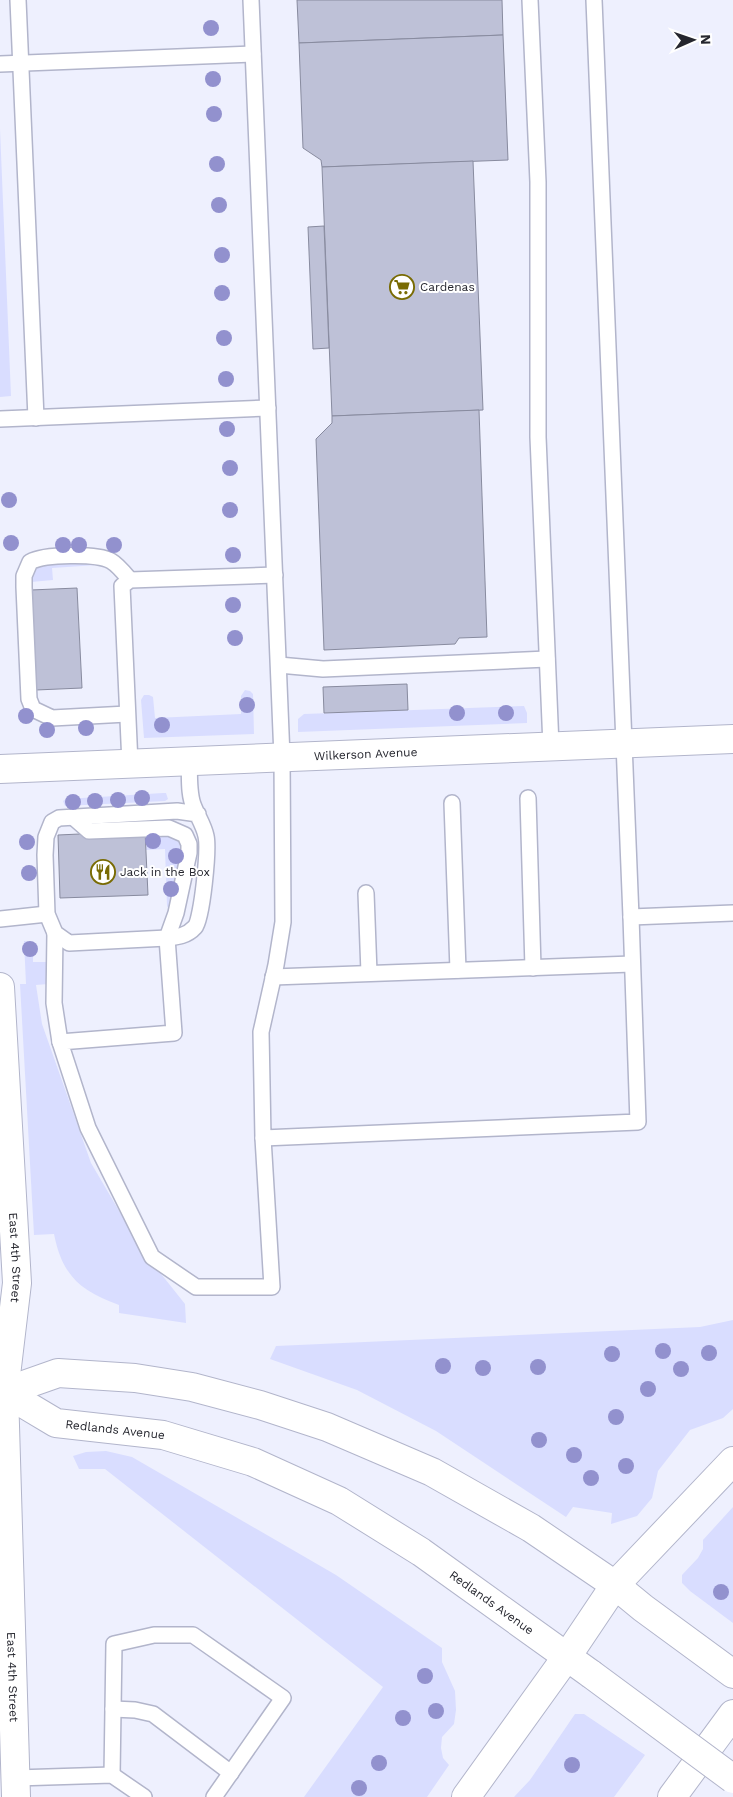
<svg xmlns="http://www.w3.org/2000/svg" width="733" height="1797" viewBox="0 0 733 1797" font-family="'Work Sans',sans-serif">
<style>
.green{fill:#d9ddff}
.building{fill:#bec1d7;stroke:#888b9f}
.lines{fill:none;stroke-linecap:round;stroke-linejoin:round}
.service-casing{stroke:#b2b5cb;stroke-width:18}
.minor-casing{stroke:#b2b5cb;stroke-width:30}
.secondary-casing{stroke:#b2b5cb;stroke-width:30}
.primary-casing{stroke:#b2b5cb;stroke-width:30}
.motorway-casing{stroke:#b2b5cb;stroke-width:30}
.service{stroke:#fff;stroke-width:15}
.minor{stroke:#fff;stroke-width:28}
.secondary{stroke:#fff;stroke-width:28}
.primary{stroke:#fff;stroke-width:28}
.motorway{stroke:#fff;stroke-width:28}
.primary-bridge-casing{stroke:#b2b5cb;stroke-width:30;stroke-linecap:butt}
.primary-bridge{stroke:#fff;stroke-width:28}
.tree{fill:#9291ce}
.labels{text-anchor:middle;stroke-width:4;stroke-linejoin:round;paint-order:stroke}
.poi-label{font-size:12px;fill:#25262e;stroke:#fff;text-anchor:start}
.street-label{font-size:12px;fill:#25262e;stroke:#fff}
</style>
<rect width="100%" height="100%" fill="#eef0fe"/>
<g class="green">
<path d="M0,129L11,396L0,397Z"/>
<path d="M48,563H97V565L52,568L53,580L31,582C33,570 37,567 48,563Z"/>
<path d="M245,690L250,691L253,694L254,734L144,738L141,700L144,695H149L153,697L155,718L241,714V696Z"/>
<path d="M524,706L527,713V723L298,732V719L304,714Z"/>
<path d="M163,793H166L168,799L165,801L65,806L63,801L66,799Z"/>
<path d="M145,835H169L181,840L185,849L171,909L169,910L167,906L165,849L146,850Z"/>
<path d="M24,941L33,943V962H46L48,965V984L36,985L42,1024L91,1163L142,1250L185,1304L186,1323L119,1313V1305C80,1291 62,1275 54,1234L34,1235L20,984H26Z"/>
<path d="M733,1320V1409L723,1418L690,1430L658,1471L652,1498L637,1516L611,1524L612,1513L573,1507L566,1517L436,1431L357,1390L270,1359L276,1346L700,1327Z"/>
<path d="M106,1451L132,1457L336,1575L442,1648V1662L455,1691L456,1710L454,1724L442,1737L441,1748L443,1758L449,1765L427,1797H304L383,1687L105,1469H79L73,1456L86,1452Z"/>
<path d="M733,1507V1623L690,1591L682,1583V1575L698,1558L703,1549V1540Z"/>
<path d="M575,1714H584L645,1755L614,1797H514L530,1780Z"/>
</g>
<g class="building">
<path d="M297,0H502L503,35L299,43Z"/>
<path d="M503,35L508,160L322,167L321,160L303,148L299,43Z"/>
<path d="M473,161L483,410L332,416L322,167Z"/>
<path d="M324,226L329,348L313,349L308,227Z"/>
<path d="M479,410L487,637L459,638L455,644L324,650L316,439L332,423V416Z"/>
<path d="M77,588L82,688L36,690L31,590Z"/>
<path d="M407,684L408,710L324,713L323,687Z"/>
<path d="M145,831L148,895L60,898L58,835Z"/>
</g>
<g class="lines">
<defs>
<g id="service">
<path d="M18,0L36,418"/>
<path d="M251,0L282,757L283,922L276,965L261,1032L263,1138L638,1122L631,917"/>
<path d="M530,0L538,182V437L551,746"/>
<path d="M594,0L631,917L733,913"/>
<path d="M0,64L253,54"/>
<path d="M0,419L268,408"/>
<path d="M279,665L323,669L547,659"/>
<path d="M127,714L52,718L33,709L29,699L24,587V576L30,562C44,554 97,553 111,561C118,565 125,574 130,580"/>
<path d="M189,761C190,776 188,794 194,807C198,817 204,826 206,836C209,849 202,919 195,927C187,936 177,937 167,938L69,943L55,933L47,914L45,855L46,837L52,822L59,818L177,811L198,814"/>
<path d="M130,764L122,586L130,580L275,575"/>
<path d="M528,798L533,968"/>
<path d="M452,803L458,970"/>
<path d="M73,817L89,831L169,828L185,835L189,844V853L176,913L167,938L174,1033L60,1042L88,1128L152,1257L196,1287H272L263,1138"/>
<path d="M366,893L369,973"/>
<path d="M0,919L47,914"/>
<path d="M55,933L54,1003L60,1042"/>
<path d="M273,977L632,964"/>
<path d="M113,1709L135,1710L153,1714L231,1773"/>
<path d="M112,1775L114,1644L154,1635H193L283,1698L214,1797"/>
<path d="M16,1778L112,1775L144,1797"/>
</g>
<g id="minor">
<path id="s1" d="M4,1392L16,1797"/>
</g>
<g id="secondary">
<path id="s2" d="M0,769L733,739"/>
</g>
<g id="primary">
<path id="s3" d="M0,987L17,1283L4,1392"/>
<path d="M4,1392L58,1373L135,1378L192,1387L260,1405L327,1427L432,1472L531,1528L615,1585L643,1608L733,1674"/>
<path id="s4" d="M4,1392L56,1423L163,1435L253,1462L339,1501L421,1552L591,1674"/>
</g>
<g id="motorway">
<path d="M466,1797L568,1655L615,1585L733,1461"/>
<path d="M672,1797L733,1714"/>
</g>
</defs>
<use href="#service" class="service-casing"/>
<use href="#minor" class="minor-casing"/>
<use href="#secondary" class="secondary-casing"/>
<use href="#primary" class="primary-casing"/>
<use href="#motorway" class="motorway-casing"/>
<use href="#service" class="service"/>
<use href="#minor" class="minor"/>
<use href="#secondary" class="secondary"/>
<use href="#primary" class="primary"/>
<use href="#motorway" class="motorway"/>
<defs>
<path id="primary-bridge" d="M591,1674L733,1779"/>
</defs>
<use href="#primary-bridge" class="primary-bridge-casing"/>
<use href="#primary-bridge" class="primary-bridge"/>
</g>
<g class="tree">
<circle cx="211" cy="28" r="8"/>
<circle cx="213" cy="79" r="8"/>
<circle cx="214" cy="114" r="8"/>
<circle cx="217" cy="164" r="8"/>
<circle cx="219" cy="205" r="8"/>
<circle cx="222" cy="255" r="8"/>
<circle cx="222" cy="293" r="8"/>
<circle cx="224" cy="338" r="8"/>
<circle cx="226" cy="379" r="8"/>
<circle cx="227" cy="429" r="8"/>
<circle cx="230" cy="468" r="8"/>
<circle cx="9" cy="500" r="8"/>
<circle cx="230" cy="510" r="8"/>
<circle cx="11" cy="543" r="8"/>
<circle cx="63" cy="545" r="8"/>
<circle cx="79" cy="545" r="8"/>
<circle cx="114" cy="545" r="8"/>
<circle cx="233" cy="555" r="8"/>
<circle cx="233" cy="605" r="8"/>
<circle cx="235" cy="638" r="8"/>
<circle cx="247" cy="705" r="8"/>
<circle cx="457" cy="713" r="8"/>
<circle cx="506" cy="713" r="8"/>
<circle cx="26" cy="716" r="8"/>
<circle cx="162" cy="725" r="8"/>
<circle cx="86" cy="728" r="8"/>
<circle cx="47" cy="730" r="8"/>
<circle cx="142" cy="798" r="8"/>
<circle cx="118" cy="800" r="8"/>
<circle cx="95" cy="801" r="8"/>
<circle cx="73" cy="802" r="8"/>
<circle cx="153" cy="841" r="8"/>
<circle cx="27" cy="842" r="8"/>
<circle cx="176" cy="856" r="8"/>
<circle cx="29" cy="873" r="8"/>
<circle cx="171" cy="889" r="8"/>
<circle cx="30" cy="949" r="8"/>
<circle cx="663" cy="1351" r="8"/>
<circle cx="709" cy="1353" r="8"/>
<circle cx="612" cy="1354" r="8"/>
<circle cx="443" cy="1366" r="8"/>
<circle cx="538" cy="1367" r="8"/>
<circle cx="483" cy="1368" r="8"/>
<circle cx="681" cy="1369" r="8"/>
<circle cx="648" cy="1389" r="8"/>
<circle cx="616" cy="1417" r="8"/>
<circle cx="539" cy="1440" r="8"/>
<circle cx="574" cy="1455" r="8"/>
<circle cx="626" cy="1466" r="8"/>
<circle cx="591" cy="1478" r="8"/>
<circle cx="721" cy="1592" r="8"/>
<circle cx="425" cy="1676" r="8"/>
<circle cx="436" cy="1711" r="8"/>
<circle cx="403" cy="1718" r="8"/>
<circle cx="379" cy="1763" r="8"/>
<circle cx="572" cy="1765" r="8"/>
<circle cx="359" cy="1788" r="8"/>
</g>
<defs>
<symbol id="supermarket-ring" viewBox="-11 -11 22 22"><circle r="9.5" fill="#fff" stroke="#796b03" stroke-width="1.5"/><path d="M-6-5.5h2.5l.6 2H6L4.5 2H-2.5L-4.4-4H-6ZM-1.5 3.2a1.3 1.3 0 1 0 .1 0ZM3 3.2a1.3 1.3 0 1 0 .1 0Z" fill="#796b03"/></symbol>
<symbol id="restaurant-ring" viewBox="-11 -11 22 22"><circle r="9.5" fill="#fff" stroke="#796b03" stroke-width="1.5"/><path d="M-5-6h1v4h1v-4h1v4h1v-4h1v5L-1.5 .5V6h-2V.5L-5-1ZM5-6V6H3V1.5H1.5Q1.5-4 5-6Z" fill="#796b03"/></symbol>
</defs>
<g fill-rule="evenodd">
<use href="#supermarket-ring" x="388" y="273" width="28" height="28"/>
<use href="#restaurant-ring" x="89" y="858" width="28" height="28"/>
</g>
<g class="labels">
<g class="poi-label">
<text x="420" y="291">Cardenas</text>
<text x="120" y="876">Jack in the Box</text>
</g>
<g class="street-label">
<text dy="4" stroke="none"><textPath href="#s2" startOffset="366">Wilkerson Avenue</textPath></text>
<text dy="4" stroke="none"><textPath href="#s3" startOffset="271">East 4th Street</textPath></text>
<text dy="4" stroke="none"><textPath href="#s4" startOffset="120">Redlands Avenue</textPath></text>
<text dy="4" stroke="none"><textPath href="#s4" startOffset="540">Redlands Avenue</textPath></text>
<text dy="4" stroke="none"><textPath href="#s1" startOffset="285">East 4th Street</textPath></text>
</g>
</g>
<g transform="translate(693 40) rotate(88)" stroke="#ffffff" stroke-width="4" paint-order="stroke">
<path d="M0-4L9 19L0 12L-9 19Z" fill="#25262e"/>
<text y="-8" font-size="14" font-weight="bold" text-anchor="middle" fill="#25262e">N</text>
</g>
</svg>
